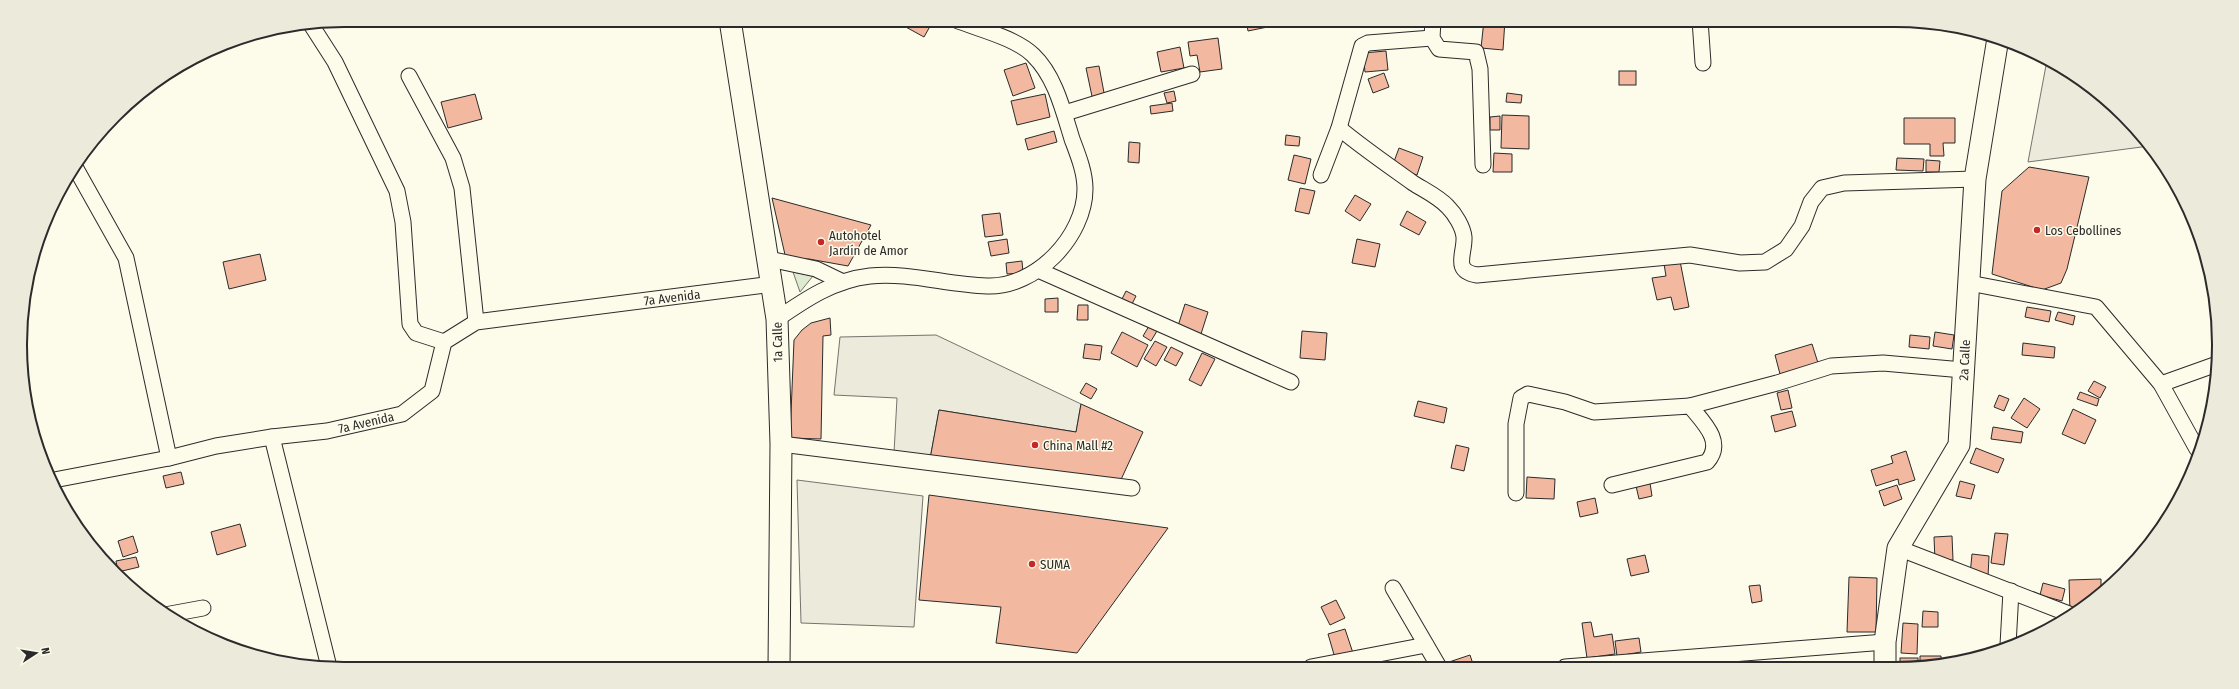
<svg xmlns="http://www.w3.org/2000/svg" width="2239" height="689" viewBox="0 0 2239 689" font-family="'Fira Sans Condensed',sans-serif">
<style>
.green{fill:#deebd1;stroke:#74746e}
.parking{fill:#eceadb;stroke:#74746e}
.building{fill:#f2b8a0;stroke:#2b2b2b}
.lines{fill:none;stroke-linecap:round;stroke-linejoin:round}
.street-casing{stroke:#2b2b2b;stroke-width:17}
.secondary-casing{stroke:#2b2b2b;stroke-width:23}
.street{stroke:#fdfbea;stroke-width:15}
.secondary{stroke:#fdfbea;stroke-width:21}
.poi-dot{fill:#c62828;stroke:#fdfbea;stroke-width:1.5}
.labels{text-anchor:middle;stroke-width:3;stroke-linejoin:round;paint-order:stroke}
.poi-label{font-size:13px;fill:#2b2b2b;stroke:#fdfbea;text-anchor:start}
.street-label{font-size:13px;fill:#2b2b2b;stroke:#fdfbea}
.rim{fill:none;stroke:#2b2b2b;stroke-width:2}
</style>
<rect width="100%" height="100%" fill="#fdfbea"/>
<path class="green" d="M793,272L813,276L800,292Z"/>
<g class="parking">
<path d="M2047,60L2075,75L2124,115L2149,146L2028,162Z"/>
<path d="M936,335L1081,404L1076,432L939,410L930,459L894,453L897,398L834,395L840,337Z"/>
<path d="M797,480L923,496L914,627L801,623Z"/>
</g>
<g class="building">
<rect x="792" y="20" width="26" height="1"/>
<path d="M907,20H931L933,21L924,37L904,26Z"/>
<path d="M1008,20H1030L1029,24Z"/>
<path d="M1041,20H1056L1055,25L1041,24Z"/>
<path d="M1246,20H1302L1248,31Z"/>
<path d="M1484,20H1505L1503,50L1481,48Z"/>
<path d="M1526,20H1548V21L1527,23Z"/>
<rect x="1567" y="20" width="34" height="6"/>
<path d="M1218,38L1222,69L1200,72L1197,55L1190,56L1188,42Z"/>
<path d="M1180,47L1184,68L1161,72L1157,52Z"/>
<path d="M1386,51L1388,70L1365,72L1363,53Z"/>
<path d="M1026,63L1035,88L1013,96L1004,70Z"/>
<path d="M1099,66L1105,98L1093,101L1086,68Z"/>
<rect x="1619" y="71" width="17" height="14"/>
<path d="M1384,73L1389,87L1373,93L1368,79Z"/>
<path d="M1174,91L1176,101L1167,103L1164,93Z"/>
<path d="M1507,93L1522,95L1521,103L1506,102Z"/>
<path d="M475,94L482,119L448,128L441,102Z"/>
<path d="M1045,94L1050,117L1017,125L1011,101Z"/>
<path d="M1172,103L1173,111L1151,114L1150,106Z"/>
<path d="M1502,115L1529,116V149L1501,148Z"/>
<path d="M1500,116V130H1490V117Z"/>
<path d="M1904,118H1955V143H1943L1944,156H1930V144H1904Z"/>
<path d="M1054,131L1057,142L1028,150L1025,139Z"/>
<path d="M1286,135L1300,137L1299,146L1285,145Z"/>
<path d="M1129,142L1140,143L1139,163L1128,162Z"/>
<path d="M1399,148L1423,157L1417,175L1392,167Z"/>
<path d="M1494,153L1512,154V172H1493Z"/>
<path d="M1294,155L1311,159L1305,184L1288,180Z"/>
<path d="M1897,158L1924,159L1923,171L1896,170Z"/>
<path d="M1926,160L1940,161L1939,172H1926Z"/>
<path d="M2029,167L2089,177L2067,269L2061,283L2042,290L1992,274L2002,191Z"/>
<path d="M1300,188L1315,191L1309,214L1295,211Z"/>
<path d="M1355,195L1371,204L1360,221L1345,211Z"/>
<path d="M772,198L871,225L848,266L809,259H786Z"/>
<path d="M1407,211L1426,222L1419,235L1400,225Z"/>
<path d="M1000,213L1003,235L985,237L982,215Z"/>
<path d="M1007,239L1009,253L991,256L988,242Z"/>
<path d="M1357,239L1380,244L1375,267L1352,263Z"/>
<path d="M260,254L266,280L229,289L223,262Z"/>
<path d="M1022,261L1023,273L1007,274L1006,263Z"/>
<path d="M1680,261L1689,307L1674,310L1671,297L1657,300L1652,278L1666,276L1664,264Z"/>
<path d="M1126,291L1136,296L1132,304L1122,299Z"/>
<path d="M1058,298V312H1045V299Z"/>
<path d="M1185,304L1208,312L1200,337L1177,329Z"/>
<path d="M1078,305H1088V320H1077Z"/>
<path d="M2027,307L2051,311L2049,322L2025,317Z"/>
<path d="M2058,312L2075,316L2073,325L2055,320Z"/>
<path d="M830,318L831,335L823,336L821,439L790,438L794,340L802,330L811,323Z"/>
<path d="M1149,326L1157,331L1151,341L1143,336Z"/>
<path d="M1302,331L1327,333L1325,360L1300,358Z"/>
<path d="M1122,332L1148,345L1137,367L1111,353Z"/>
<path d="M1935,332L1954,335L1952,349L1933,346Z"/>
<path d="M1910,335L1930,337L1929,349L1909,347Z"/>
<path d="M1155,341L1167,347L1156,366L1144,359Z"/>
<path d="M2023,343L2055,347L2054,358L2022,355Z"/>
<path d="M1085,344L1102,346L1100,360L1083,358Z"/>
<path d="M1812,344L1818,363L1780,374L1775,355Z"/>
<path d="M1171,347L1183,353L1176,366L1164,360Z"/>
<path d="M1202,353L1215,359L1201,386L1189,380Z"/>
<path d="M2094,381L2106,387L2100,398L2088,391Z"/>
<path d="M1086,383L1097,389L1091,399L1080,393Z"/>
<path d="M1788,390L1792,408L1781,410L1777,393Z"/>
<path d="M2080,392L2099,399L2097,406L2077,399Z"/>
<path d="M1999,395L2009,399L2004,411L1994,407Z"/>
<path d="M2024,398L2040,409L2027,428L2011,418Z"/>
<path d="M1418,401L1447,408L1444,423L1414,416Z"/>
<path d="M1081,404L1143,432L1118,486L930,459L939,410L1076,432Z"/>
<path d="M2073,409L2096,420L2085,444L2062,434Z"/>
<path d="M1792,411L1796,426L1775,432L1771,416Z"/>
<path d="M1993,427L2023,432L2021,443L1991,439Z"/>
<path d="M1456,445L1469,448L1464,471L1451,468Z"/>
<path d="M1976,448L2004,459L1998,473L1970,463Z"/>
<path d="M1906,451L1915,480L1899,485L1898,479L1876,486L1871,470L1893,463L1891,456Z"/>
<path d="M181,472L184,484L166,488L163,476Z"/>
<path d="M1527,477L1555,479L1554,499L1526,498Z"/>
<path d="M1960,481L1975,485L1971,499L1956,496Z"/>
<path d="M1650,483L1652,496L1639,499L1636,486Z"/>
<path d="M1897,485L1902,499L1884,506L1879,491Z"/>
<path d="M929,495L1168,528L1077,653L996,643L1001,607L919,600Z"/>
<path d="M1595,498L1598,513L1580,517L1577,502Z"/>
<path d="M240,524L246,546L217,555L211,532Z"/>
<path d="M1995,533L2008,534L2004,565L1991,563Z"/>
<path d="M133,536L138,552L123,557L118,541Z"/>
<path d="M1952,536L1953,560L1935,561L1934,537Z"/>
<path d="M1972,554L1989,556L1988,577L1970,575Z"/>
<path d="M1645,555L1649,572L1631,576L1627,559Z"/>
<path d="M136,557L139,567L118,572L116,561Z"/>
<path d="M1849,577L1877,578L1876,632H1847Z"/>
<path d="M2101,579V590L2070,613L2069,580Z"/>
<path d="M2043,583L2065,589L2062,601L2040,595Z"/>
<path d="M1760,585L1762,601L1752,603L1749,586Z"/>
<path d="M1336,600L1345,618L1330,625L1321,607Z"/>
<path d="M1923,611L1938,612V627H1922Z"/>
<path d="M1591,622L1594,637L1612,634L1615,654L1587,658L1582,623Z"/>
<path d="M1903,623L1918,624L1917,654L1901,653Z"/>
<path d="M1345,629L1353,653L1335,658L1328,634Z"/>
<path d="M1639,638L1641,652L1617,656L1615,641Z"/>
<path d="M1470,655L1474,667H1448L1446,663Z"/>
<path d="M1920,656H1941V665L1920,666Z"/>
<rect x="1900" y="658" width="18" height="8"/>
</g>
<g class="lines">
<defs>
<g id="street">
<path d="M1433,20L1432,38L1439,49L1476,52L1480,69L1483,165"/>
<path d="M1700,20L1703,63"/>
<path d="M310,23L335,62L397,191L403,222L410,324L416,333L444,342"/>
<path d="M409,76L453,158L462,188L476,322"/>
<path d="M1065,113L1192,74"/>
<path d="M1339,128C1363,148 1388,165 1413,183C1424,190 1439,197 1448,207C1455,214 1463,227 1464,237C1465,254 1452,271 1477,275L1690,255L1740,263L1765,262L1786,249L1802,226L1811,202L1822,188L1844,183L1975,179"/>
<path d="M75,167L126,258L169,458"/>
<path d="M1321,175L1339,128L1362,46L1368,43L1432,38"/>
<path d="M769,259L816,269L843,282"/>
<path d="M1038,270L1291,382"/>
<path d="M1969,283L2096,307L2161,384L2197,449"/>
<path d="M777,319C806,299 834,280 870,276C909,272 948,285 987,286C1036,288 1085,236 1085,189C1085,172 1078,155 1072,139C1063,110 1055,76 1033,55C1016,38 978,29 956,20"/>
<path d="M2161,384L2217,364"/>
<path d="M1690,406L1777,383L1831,366L1883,363L1963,370"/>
<path d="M272,437L329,667"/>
<path d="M781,444L1132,488"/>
<path d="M54,480L169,458L216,446L272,437L327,431L402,414L432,391L444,342L476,322L773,284"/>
<path d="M1516,493V424L1521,398L1528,394L1565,402L1594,412L1690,406C1703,422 1725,442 1707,462L1612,485"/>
<path d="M1898,548L2069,614"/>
<path d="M1393,588L1439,667"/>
<path d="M165,615L203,608"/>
<path d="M2008,645L2011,591"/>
<path d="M1311,667L1426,645"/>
<path d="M1565,667L1885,642"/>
</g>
<g id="secondary">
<path d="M730,20L777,319L781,444L779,668"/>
<path d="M1885,666V642L1898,548L1959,445L1975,179L1998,38"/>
</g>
</defs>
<use href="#street" class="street-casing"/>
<use href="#secondary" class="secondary-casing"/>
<use href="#street" class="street"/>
<use href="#secondary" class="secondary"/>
</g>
<g class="poi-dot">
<circle cx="2037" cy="230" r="4"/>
<circle cx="821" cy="242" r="4"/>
<circle cx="1035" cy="445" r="4"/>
<circle cx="1032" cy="564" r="4"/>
</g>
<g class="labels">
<g class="poi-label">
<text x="2045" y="235">Los Cebollines</text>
<text x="829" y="240">Autohotel<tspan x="829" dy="15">Jardín de Amor</tspan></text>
<text x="1043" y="450">China Mall #2</text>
<text x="1040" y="569">SUMA</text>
</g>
<g class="street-label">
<text transform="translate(672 297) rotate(-7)" y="5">7a Avenida</text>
<text transform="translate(777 342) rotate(-91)" y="5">1a Calle</text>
<text transform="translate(1964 360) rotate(-87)" y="5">2a Calle</text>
<text transform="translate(366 422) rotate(-13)" y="5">7a Avenida</text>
</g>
</g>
<path d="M0 0H2239V689H0ZM344 27H1895A317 317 0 0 1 2212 344V345A317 317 0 0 1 1895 662H344A317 317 0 0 1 27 345V344A317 317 0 0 1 344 27Z" fill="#eceadb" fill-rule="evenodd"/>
<path class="rim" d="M344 27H1895A317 317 0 0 1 2212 344V345A317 317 0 0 1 1895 662H344A317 317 0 0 1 27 345V344A317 317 0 0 1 344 27Z"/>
<g transform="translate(36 653) rotate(78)" stroke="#fdfbea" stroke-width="3" paint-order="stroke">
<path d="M0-3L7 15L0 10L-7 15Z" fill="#2b2b2b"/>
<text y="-6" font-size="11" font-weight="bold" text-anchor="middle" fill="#2b2b2b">N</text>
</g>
</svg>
